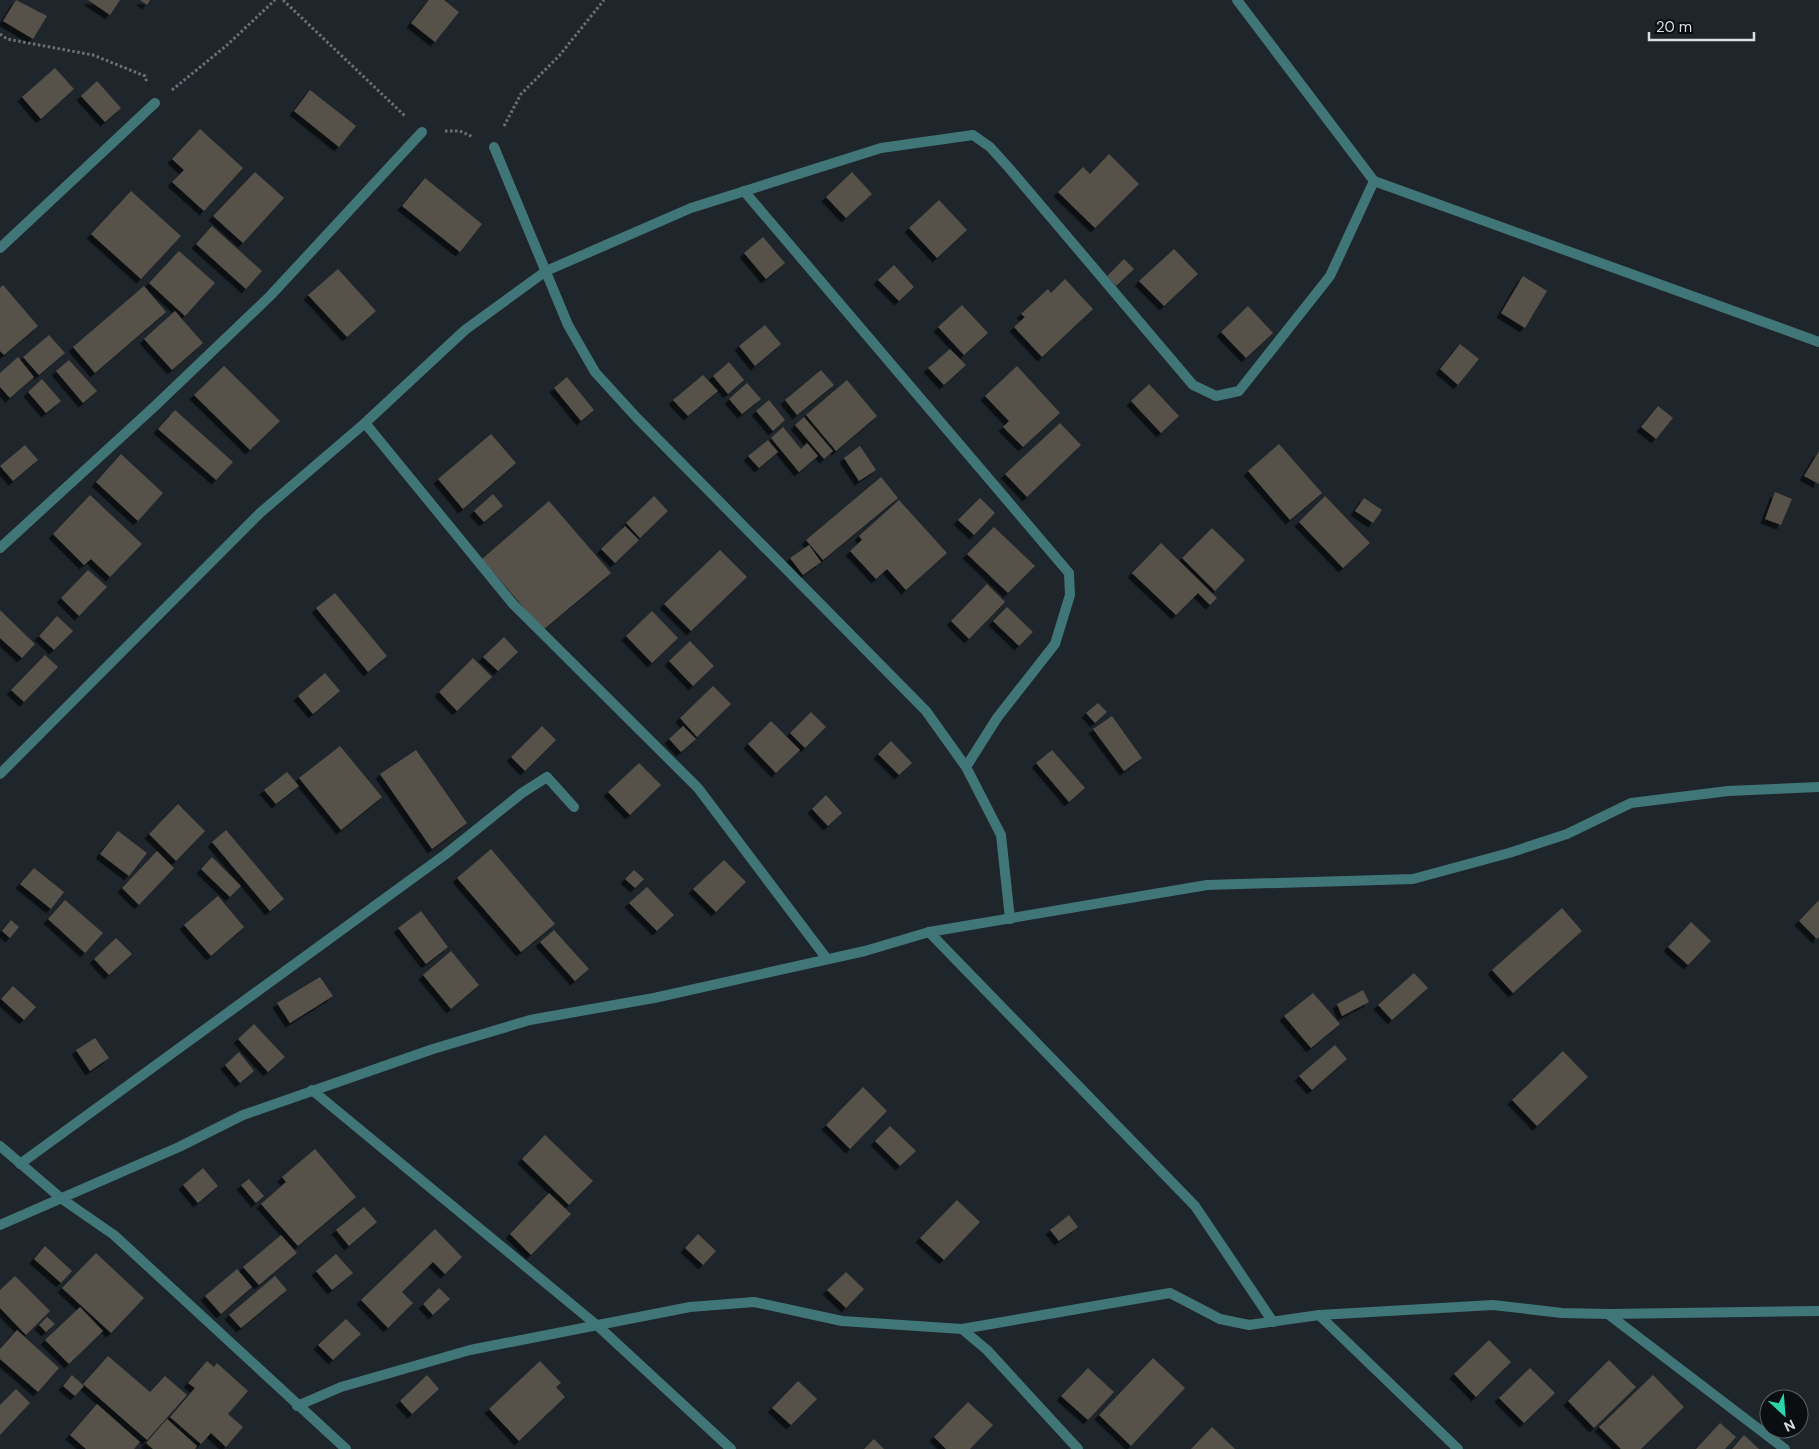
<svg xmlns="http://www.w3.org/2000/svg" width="1819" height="1449" viewBox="0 0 1819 1449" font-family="'DM Sans',sans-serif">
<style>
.building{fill:#565149;filter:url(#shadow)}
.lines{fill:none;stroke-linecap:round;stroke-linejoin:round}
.path{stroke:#6b7176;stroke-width:3;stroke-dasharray:2.5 2.5;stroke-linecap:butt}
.minor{stroke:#417678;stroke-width:10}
.tertiary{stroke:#417678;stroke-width:10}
</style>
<defs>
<filter id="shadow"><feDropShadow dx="-4.5" dy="4.5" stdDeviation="0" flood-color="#0009"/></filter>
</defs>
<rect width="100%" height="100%" fill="#1e252b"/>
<g class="building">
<path d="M16,0L47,16L33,39L3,21Z"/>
<path d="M88,0H120L110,15Z"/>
<path d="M140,0H150L147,5Z"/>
<path d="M429,0H444L459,12L435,42L411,23Z"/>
<path d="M55,68L74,89L41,119L22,97Z"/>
<path d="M97,81L121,108L105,122L81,96Z"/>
<path d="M310,90L356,126L339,147L294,111Z"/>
<path d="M200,129L243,168L204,211L172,182L184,170L172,159Z"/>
<path d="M1109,154L1139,184L1095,228L1058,192L1083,167L1090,174Z"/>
<path d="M255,172L284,198L243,243L213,216Z"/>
<path d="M852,172L872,194L846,218L826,197Z"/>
<path d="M425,178L482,224L460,252L402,206Z"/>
<path d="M131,191L181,236L141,279L91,234Z"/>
<path d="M939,200L967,230L937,258L909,228Z"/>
<path d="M212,226L262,271L246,289L196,244Z"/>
<path d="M763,237L785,263L766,279L744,253Z"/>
<path d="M1174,249L1198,274L1164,306L1139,281Z"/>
<path d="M179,251L215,283L185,316L149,283Z"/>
<path d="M1124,259L1134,269L1116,286L1107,276Z"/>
<path d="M894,265L914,287L899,301L878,280Z"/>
<path d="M338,269L376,311L347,337L308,295Z"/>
<path d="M1523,276L1547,291L1525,328L1501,313Z"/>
<path d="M1065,279L1093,309L1042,357L1014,327L1025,317L1021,314L1048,289L1051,293Z"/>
<path d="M3,285L38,326L4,355L0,351V288Z"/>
<path d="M144,286L166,312L95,373L73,347Z"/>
<path d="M962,305L988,333L964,355L938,327Z"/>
<path d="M1248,306L1273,333L1246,358L1221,332Z"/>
<path d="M175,311L203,343L172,370L144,339Z"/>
<path d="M765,325L781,344L755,366L739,346Z"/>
<path d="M49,335L65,353L39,375L23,357Z"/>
<path d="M1460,344L1479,359L1458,385L1440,369Z"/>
<path d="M950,349L966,365L944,385L928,368Z"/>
<path d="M18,357L34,377L10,398L0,387V373Z"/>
<path d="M69,360L97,391L83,403L56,371Z"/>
<path d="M729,362L744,380L728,394L713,376Z"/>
<path d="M224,366L280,421L250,450L194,395Z"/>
<path d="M1017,366L1060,413L1023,447L1003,427L1009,421L985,396Z"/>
<path d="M821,370L834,385L797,415L785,400Z"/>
<path d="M703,375L718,391L688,416L673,400Z"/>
<path d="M567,377L594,410L581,421L554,388Z"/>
<path d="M42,379L61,401L46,413L28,392Z"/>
<path d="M847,380L877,416L836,451L806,415Z"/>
<path d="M747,383L761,399L742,414L729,399Z"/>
<path d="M1149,384L1179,416L1161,433L1131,401Z"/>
<path d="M769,400L785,420L773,431L756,411Z"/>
<path d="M1658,406L1673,418L1656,439L1641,427Z"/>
<path d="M175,410L233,462L216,480L158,429Z"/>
<path d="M804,417L833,451L824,459L795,425Z"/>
<path d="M1060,423L1081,445L1027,497L1005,474Z"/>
<path d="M783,427L801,449L807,443L818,456L799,472L771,438Z"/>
<path d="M491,434L516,463L463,509L438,479Z"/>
<path d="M768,440L778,452L759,468L748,456Z"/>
<path d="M1279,444L1322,493L1290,520L1248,471Z"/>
<path d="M25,445L38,460L13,481L0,466Z"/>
<path d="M860,446L876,470L859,481L844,458Z"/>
<path d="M1819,451V484L1804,476Z"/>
<path d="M121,454L163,493L138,521L96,482Z"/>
<path d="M881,477L898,498L823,560L806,540Z"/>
<path d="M1775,492L1792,499L1781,525L1765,519Z"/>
<path d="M493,494L503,506L484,522L474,511Z"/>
<path d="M90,495L142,544L110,577L91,559L84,565L53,534Z"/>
<path d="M654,496L668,511L640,538L626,523Z"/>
<path d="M1325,496L1370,543L1343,568L1299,522Z"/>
<path d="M980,498L995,513L974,535L958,520Z"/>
<path d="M1364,498L1382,510L1373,523L1355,511Z"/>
<path d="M899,500L947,553L906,590L887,569L876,579L850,551L862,540L859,536Z"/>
<path d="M549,501L611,573L543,630L482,559Z"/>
<path d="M625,526L639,540L615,563L601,549Z"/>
<path d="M994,527L1035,566L1008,593L967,554Z"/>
<path d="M1212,528L1245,560L1215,591L1182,558Z"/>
<path d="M1161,543L1217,598L1210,605L1198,593L1176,615L1132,573Z"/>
<path d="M809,545L821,562L803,575L790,558Z"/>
<path d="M720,550L747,577L691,631L664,604Z"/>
<path d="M88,570L107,587L79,616L61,598Z"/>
<path d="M987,584L1005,602L969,639L951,621Z"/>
<path d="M335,593L387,656L368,672L316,608Z"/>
<path d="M1007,607L1033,632L1019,646L993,621Z"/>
<path d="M0,610L35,644L22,658L0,638Z"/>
<path d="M652,611L678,638L652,663L626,636Z"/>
<path d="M57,616L73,631L54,650L39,636Z"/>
<path d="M504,637L518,652L498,671L483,657Z"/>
<path d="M690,641L714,666L693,686L669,661Z"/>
<path d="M45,655L58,667L24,702L11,690Z"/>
<path d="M473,658L492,677L457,711L439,692Z"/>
<path d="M325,673L340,691L313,714L298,696Z"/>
<path d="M713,686L731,704L697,737L680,718Z"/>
<path d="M1098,703L1107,712L1095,723L1086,713Z"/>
<path d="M811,712L826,727L805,748L790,733Z"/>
<path d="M1112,716L1142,758L1124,771L1093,729Z"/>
<path d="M771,721L800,750L776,773L748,744Z"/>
<path d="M542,726L556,740L525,771L511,757Z"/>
<path d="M683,726L696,739L681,752L669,739Z"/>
<path d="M891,741L912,763L899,775L878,754Z"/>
<path d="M340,746L382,797L341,830L299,778Z"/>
<path d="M416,750L467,823L432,849L380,774Z"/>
<path d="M1052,750L1085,788L1069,802L1036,763Z"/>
<path d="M639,763L661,785L630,815L608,792Z"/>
<path d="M287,772L299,786L276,804L264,790Z"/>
<path d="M826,795L842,813L828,826L812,809Z"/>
<path d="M178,804L205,831L176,861L149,834Z"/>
<path d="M226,830L284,899L270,911L212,842Z"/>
<path d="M118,831L147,853L129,876L100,854Z"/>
<path d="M491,849L555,924L521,952L457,878Z"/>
<path d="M157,851L174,868L139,905L122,888Z"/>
<path d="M212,857L241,886L230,897L201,869Z"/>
<path d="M724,860L746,882L716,912L693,889Z"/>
<path d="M34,868L64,892L51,909L20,884Z"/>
<path d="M634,870L644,879L635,888L625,879Z"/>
<path d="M647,887L674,915L657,931L629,903Z"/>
<path d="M218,896L244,927L211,956L184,925Z"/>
<path d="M65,900L103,933L85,953L48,919Z"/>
<path d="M1819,900V937L1817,939L1799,921Z"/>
<path d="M1562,908L1582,931L1513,993L1492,970Z"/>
<path d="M421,911L448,947L426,964L398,928Z"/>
<path d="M11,920L19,927L10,938L2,931Z"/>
<path d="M1691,922L1711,941L1688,965L1668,947Z"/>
<path d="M554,930L589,969L575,981L540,942Z"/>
<path d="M116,938L132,954L109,975L94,959Z"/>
<path d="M451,951L479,985L451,1009L423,975Z"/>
<path d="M1414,973L1428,988L1392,1020L1378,1005Z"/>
<path d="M320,977L333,996L290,1023L277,1003Z"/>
<path d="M13,986L36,1007L24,1020L1,999Z"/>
<path d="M1363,990L1369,1002L1342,1016L1337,1004Z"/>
<path d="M1313,993L1340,1024L1311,1048L1284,1016Z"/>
<path d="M254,1024L285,1057L268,1072L238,1039Z"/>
<path d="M95,1038L109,1058L90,1071L76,1050Z"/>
<path d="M1335,1045L1347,1059L1312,1090L1299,1076Z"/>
<path d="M1563,1051L1588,1077L1537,1126L1512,1100Z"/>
<path d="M239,1052L254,1071L240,1083L225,1065Z"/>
<path d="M863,1087L887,1111L850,1149L826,1125Z"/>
<path d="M890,1126L916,1151L900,1166L875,1141Z"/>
<path d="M545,1135L593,1181L569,1205L522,1159Z"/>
<path d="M315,1149L356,1197L298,1246L261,1204L286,1182L282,1177Z"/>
<path d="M203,1168L218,1186L198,1203L183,1185Z"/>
<path d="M249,1179L264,1196L256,1203L241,1185Z"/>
<path d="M549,1193L571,1214L531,1255L510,1234Z"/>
<path d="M957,1200L980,1222L944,1260L920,1238Z"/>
<path d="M364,1207L377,1222L349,1246L336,1230Z"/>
<path d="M1069,1215L1078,1227L1059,1241L1050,1230Z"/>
<path d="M435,1229L462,1257L445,1274L433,1262L402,1292L413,1303L388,1328L361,1300Z"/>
<path d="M698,1234L716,1251L703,1265L685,1248Z"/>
<path d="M281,1235L297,1253L259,1285L243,1267Z"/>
<path d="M45,1246L72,1271L61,1283L34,1259Z"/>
<path d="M96,1253L144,1298L111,1333L62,1288Z"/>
<path d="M336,1254L353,1273L332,1290L316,1271Z"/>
<path d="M237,1269L252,1287L221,1314L205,1296Z"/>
<path d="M846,1272L864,1289L846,1308L827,1290Z"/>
<path d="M15,1276L50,1311L26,1335L0,1308V1290Z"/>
<path d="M275,1276L287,1290L241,1328L229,1315Z"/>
<path d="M439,1288L450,1299L433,1315L423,1304Z"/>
<path d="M80,1307L103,1331L69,1364L45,1340Z"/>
<path d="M47,1317L55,1324L46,1332L39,1325Z"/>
<path d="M346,1319L361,1334L333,1360L318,1345Z"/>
<path d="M17,1330L59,1368L38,1392L0,1359V1349Z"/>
<path d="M1489,1340L1511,1362L1476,1397L1454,1374Z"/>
<path d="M108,1356L150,1392L165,1376L187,1395L147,1440L83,1384Z"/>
<path d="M1153,1358L1185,1388L1131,1446L1099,1415Z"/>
<path d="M1609,1360L1636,1387L1594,1428L1568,1401Z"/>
<path d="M207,1361L214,1367L217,1363L248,1391L228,1414L243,1427L226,1447L211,1433L201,1444L170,1417L195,1388L188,1383Z"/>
<path d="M540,1361L561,1383L556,1387L565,1397L519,1441L489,1409Z"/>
<path d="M1088,1368L1114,1392L1088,1420L1061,1396Z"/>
<path d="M1530,1368L1555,1393L1524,1423L1499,1398Z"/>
<path d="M72,1375L84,1386L75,1396L63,1386Z"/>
<path d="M427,1375L439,1389L412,1414L400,1401Z"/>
<path d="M1653,1375L1684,1407L1641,1449H1621L1599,1427Z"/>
<path d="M798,1381L817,1399L791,1425L772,1408Z"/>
<path d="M16,1389L30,1403L0,1435V1405Z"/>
<path d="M968,1402L993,1425L970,1449H946L934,1437Z"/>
<path d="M97,1404L140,1442L134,1449H86L70,1435Z"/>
<path d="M167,1419L197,1446L195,1449H153L146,1443Z"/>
<path d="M1720,1423L1736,1437L1725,1449H1696Z"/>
<path d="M1212,1427L1235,1449H1191Z"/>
<path d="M1744,1435L1759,1449H1732Z"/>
<path d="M874,1439L884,1449H864Z"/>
</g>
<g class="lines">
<g class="path">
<path d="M283,0L405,116"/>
<path d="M0,34L7,39L93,55L145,76L147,83"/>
<path d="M172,90L226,46L275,0"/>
<path d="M504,126L521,94L559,56L604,0"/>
<path d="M445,131H460L473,137"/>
</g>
<g class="minor">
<path d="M1237,0L1374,181L1819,342"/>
<path d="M494,147L568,325L595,372L637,418L926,711L966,767L1001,835L1010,919"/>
<path d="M744,191L1069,573L1070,595L1055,644L997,718L966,767"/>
<path d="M0,248L155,103"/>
<path d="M365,423L513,604L698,788L827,959"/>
<path d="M0,548L155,406L270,296L422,132"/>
<path d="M0,774L260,513L365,423L465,330L546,271L691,208L881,148L973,135L990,147L1009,168L1193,385L1216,396L1239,391L1330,276L1374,181"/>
<path d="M929,932L1195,1206L1273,1322"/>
<path d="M312,1090L599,1327L731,1449"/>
<path d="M0,1146L62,1199L114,1235L346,1449"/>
<path d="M20,1164L446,854L522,793L547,777L574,807"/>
<path d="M1608,1314L1785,1449"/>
<path d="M1319,1315L1493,1305L1562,1313L1608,1314L1819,1311"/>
<path d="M962,1329L987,1350L1078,1449"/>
<path d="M297,1406L341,1387L470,1350L690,1307L754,1302L842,1321L962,1329L1170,1293L1220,1319L1249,1325L1319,1315L1458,1449"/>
</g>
<path class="tertiary" d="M0,1225L179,1147L243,1115L433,1049L530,1020L654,998L865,951L929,932L1207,885L1413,879L1509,853L1567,834L1631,803L1728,791L1819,787"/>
</g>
<g transform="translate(1784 1414) rotate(154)"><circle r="24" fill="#0b0e10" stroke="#5d6164"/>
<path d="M0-4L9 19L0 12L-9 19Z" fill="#2bd5ac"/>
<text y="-8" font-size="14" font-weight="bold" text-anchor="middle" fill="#d9dee2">N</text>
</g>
<path d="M1649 32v8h105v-8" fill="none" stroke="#d9dee2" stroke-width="2.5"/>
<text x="1656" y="32" font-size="15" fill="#d9dee2" stroke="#0b0e10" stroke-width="4" paint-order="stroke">20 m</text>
</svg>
